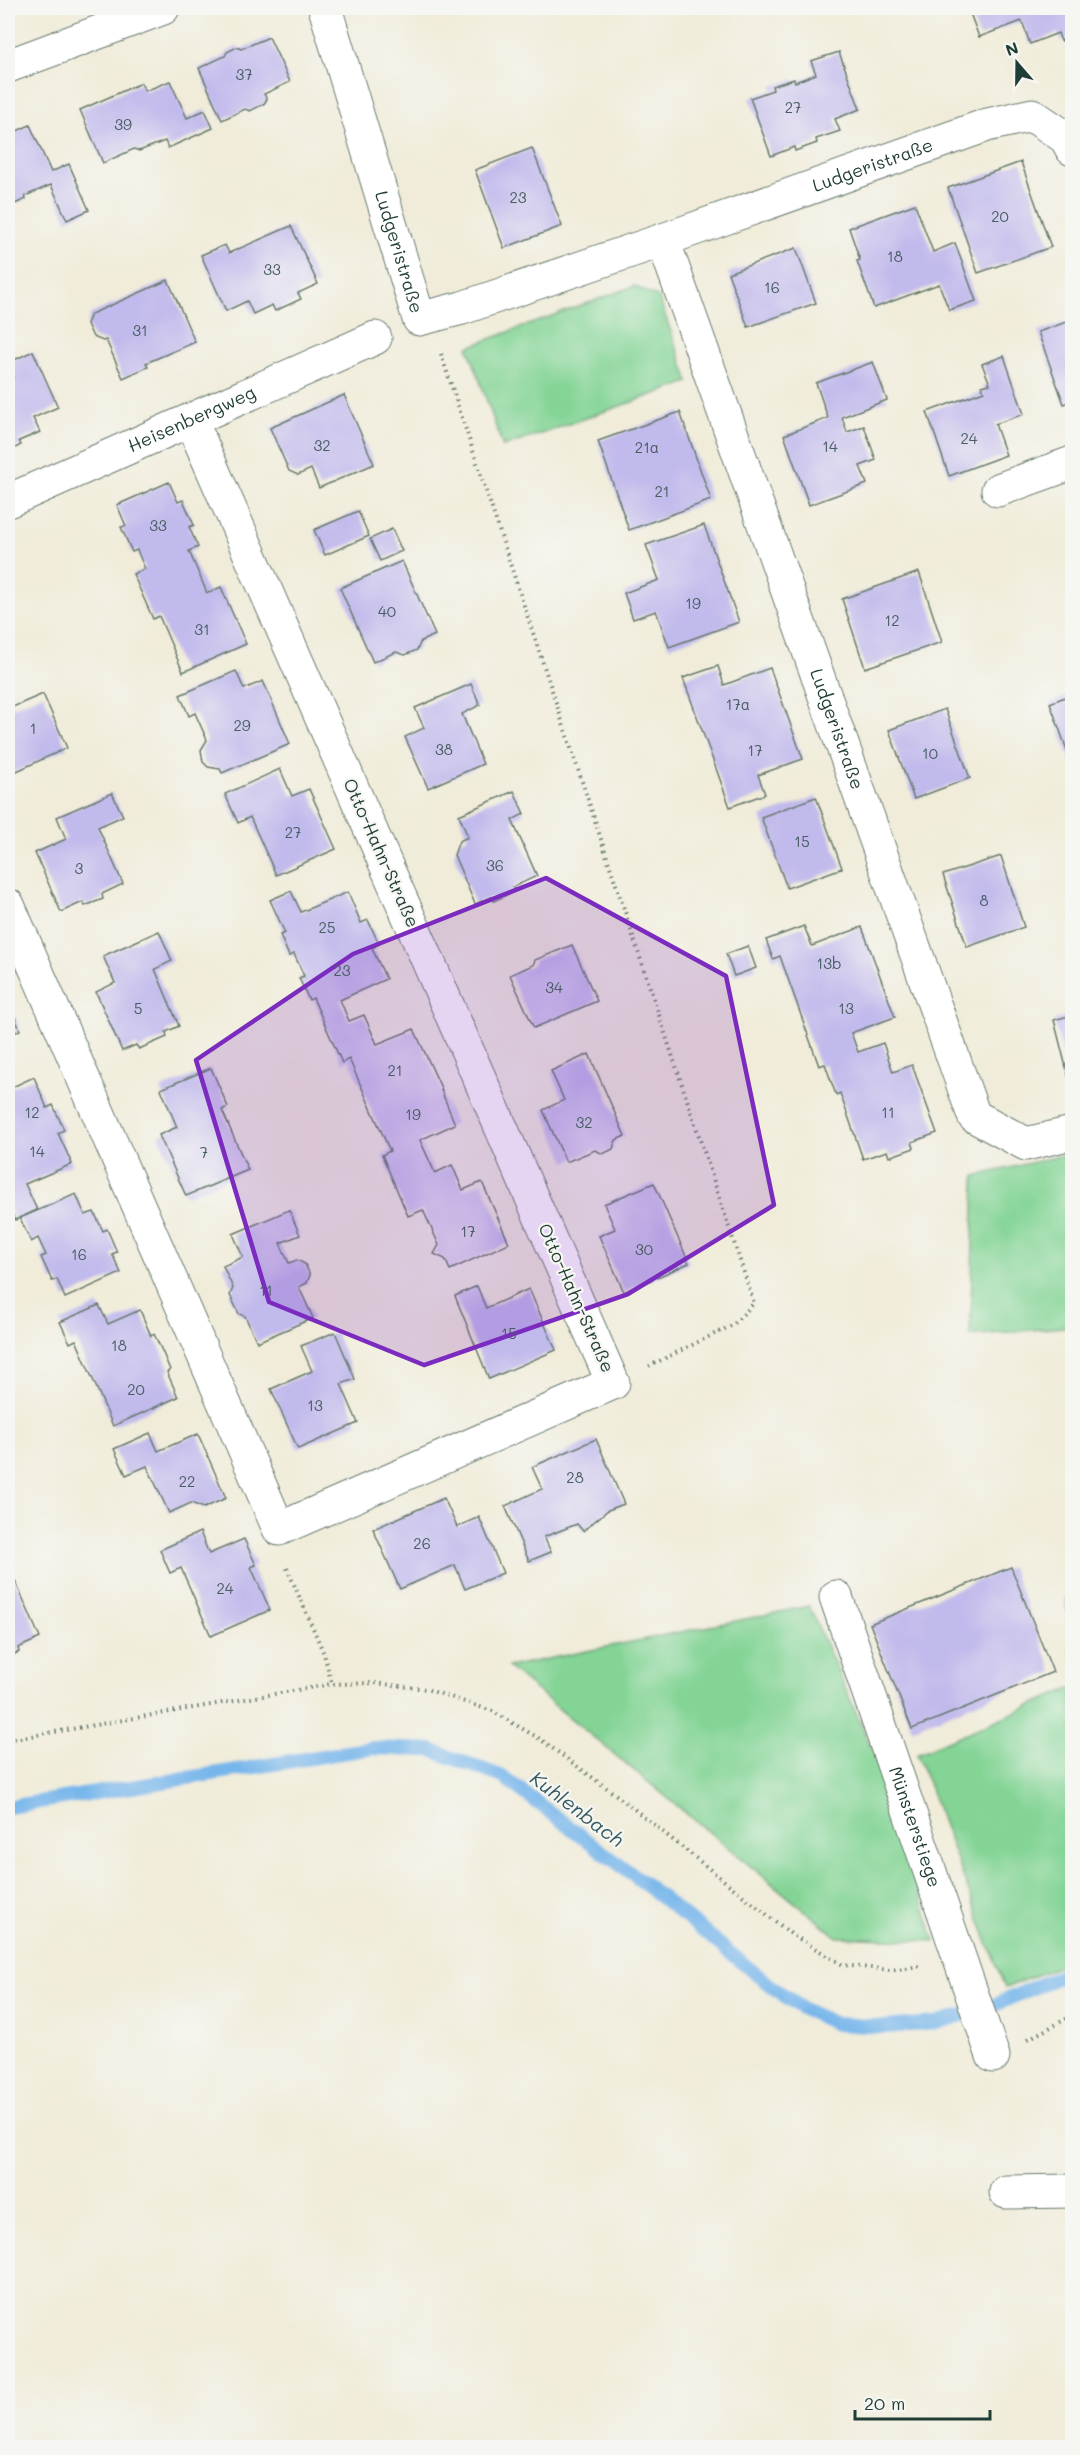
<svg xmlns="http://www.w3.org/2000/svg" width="1080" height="2455" viewBox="0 0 1080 2455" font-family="Mali,sans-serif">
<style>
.green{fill:#83d495;stroke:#518864;stroke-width:1.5}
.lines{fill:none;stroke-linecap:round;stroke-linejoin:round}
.stream{stroke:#77b6eb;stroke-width:14}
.building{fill:#c1baec}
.minor-casing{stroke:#687a6e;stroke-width:35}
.path{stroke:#687a6e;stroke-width:4;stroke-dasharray:1.5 4.5;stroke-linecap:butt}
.minor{stroke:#fff;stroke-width:33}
.marked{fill:#7b2cbf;fill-opacity:0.2;stroke:#7b2cbf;stroke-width:4.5;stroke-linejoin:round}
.labels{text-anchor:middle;stroke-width:4.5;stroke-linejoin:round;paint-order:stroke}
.number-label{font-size:15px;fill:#485c62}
.street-label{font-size:18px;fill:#1f3d34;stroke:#f6f6f2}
.water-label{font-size:20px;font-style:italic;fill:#355b62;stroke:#f6f6f2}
</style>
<rect width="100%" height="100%" fill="#f6f6f2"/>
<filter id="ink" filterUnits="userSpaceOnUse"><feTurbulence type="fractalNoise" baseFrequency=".0167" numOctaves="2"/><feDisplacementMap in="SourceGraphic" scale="12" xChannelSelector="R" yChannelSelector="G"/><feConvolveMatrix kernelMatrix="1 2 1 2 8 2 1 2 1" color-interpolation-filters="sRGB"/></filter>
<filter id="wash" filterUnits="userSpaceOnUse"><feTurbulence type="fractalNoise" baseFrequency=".008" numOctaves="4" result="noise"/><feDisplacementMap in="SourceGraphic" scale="24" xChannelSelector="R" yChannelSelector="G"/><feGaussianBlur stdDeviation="1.35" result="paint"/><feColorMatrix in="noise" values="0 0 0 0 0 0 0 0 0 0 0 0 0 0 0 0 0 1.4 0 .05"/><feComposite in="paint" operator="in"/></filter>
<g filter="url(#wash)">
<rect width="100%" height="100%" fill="#f0ecd9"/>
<g class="green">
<path d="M634,286L659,298L689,382L503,447L468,347Z"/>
<path d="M1072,1153V1326L970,1336L975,1176Z"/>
<path d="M1072,1595V1659L1066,1597Z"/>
<path d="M809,1606L881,1769L935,1941L837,1937L508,1667Z"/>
<path d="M1072,1688V1961L1005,1988L917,1754Z"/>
</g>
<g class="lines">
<path class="stream" d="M8,1807L372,1748L431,1750L503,1777L636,1877L771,1986L803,2009L836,2024L884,2027L936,2023L992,2006L1072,1971"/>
</g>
<g id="blocks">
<g class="building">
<path d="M968,8H1072V37L1061,41L1058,33L1030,44L1022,21L979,37Z"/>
<path d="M269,37L290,82L264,94L267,99L264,104L250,111L245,109L222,120L199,68L225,56L227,52L237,47L241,49Z"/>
<path d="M839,52L860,109L835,119L840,131L816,139L817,143L795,151L794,147L771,156L750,98L773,90L772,86L794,79L795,82L816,74L811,61Z"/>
<path d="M170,81L187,118L205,110L213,128L168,148L165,141L139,151L134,149L103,163L80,110L141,83L145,91Z"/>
<path d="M30,125L51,172L69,164L89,210L67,220L51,185L25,196L26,199L8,207V135Z"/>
<path d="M532,148L562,226L504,248L475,170Z"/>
<path d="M1021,162L1051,247L978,273L948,188Z"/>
<path d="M915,204L933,252L955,243L976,301L949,310L939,284L874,308L857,261L860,260L849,228Z"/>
<path d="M291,226L318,284L298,293L301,299L275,311L272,305L253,314L247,301L226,311L201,255L225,245L229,253Z"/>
<path d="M796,248L816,303L748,327L728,273Z"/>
<path d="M168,280L195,342L146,363L148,367L123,378L106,340L103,341L93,337L87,324L91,314Z"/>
<path d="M1072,320V401L1064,404L1038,332Z"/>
<path d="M33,351L58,407L33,418L40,432L19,441L21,445L8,452V380L13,378L8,363Z"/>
<path d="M1004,356L1024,414L995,424L1006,455L949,476L927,412L984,391L982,386L990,384L982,364Z"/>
<path d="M873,362L887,400L842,417L847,432L864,426L876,460L860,466L867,484L809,505L784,435L828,418L816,383Z"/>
<path d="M344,395L374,464L319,488L311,469L298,475L289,471L270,428Z"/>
<path d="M680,412L711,500L629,530L598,441Z"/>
<path d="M169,482L178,502L183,500L194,525L189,527L198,547L189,551L207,593L221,587L246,644L183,672L159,616L153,619L133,574L145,569L137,550L132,552L121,527L126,526L117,505Z"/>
<path d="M358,511L369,536L325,555L314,530Z"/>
<path d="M704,525L739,622L669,647L656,611L633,619L624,593L659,580L646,545Z"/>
<path d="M392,529L402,551L380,561L370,539Z"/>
<path d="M402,561L435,635L421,641L417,650L405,655L396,652L373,662L340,588Z"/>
<path d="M919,572L942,642L865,668L842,599Z"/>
<path d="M718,666L724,685L770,668L803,759L758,775L765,794L730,807L683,678Z"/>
<path d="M236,671L244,689L263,681L290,744L222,773L220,769L208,767L203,762L201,750L207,740L195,713L189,716L180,695Z"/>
<path d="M471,684L480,705L462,714L483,764L428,788L405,737L424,728L415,708Z"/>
<path d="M43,694L67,748L8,775V709Z"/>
<path d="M1072,694V764L1050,703Z"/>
<path d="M945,709L970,778L914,799L889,730Z"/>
<path d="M280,769L292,796L309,789L336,849L276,875L250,817L238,823L225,794Z"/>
<path d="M514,791L524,814L512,820L537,876L513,887L515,891L494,901L492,897L475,904L454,855L459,841L468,837L459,815Z"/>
<path d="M112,793L123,816L98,827L123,884L102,894L103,899L85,906L83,902L61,912L35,853L66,839L57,817Z"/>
<path d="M816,797L842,868L787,888L761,817Z"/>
<path d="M1001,856L1024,927L967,947L943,875Z"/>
<path d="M291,891L301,912L348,892L361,923L368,920L379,944L372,948L386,979L340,1000L349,1021L364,1015L377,1044L414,1029L442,1090H441L455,1124L420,1140L435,1173L452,1165L463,1190L482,1182L509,1243L450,1270L445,1259L434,1254L439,1245L423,1210L408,1216L382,1155L390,1151L349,1059L342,1063L313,998L309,1000L299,978L304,976L294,954L289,956L280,935L285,933L270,900Z"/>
<path d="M804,926L812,946L862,927L895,1017L851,1033L858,1052L883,1043L893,1072L912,1065L937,1133L912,1142L914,1148L889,1157L887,1151L863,1159L840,1093L836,1095L825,1064L819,1066L780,956L773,959L766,940Z"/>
<path d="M159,931L172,961L155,969L179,1026L166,1032L167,1037L139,1049L136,1045L122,1051L96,992L115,983L103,956Z"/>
<path d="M572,945L597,1001L534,1028L510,975L533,965L535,960Z"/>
<path d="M748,946L756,968L734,976L726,954Z"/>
<path d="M8,1001L20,1030L8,1036Z"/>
<path d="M1072,1015V1083H1070L1054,1020Z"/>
<path d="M589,1054L625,1136L616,1140L613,1149L603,1154L595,1150L566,1162L543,1110L564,1100L551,1071Z"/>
<path d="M211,1068L228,1107L222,1110L248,1170L186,1196L159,1135L177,1127L161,1089Z"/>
<path d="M34,1077L47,1108L53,1105L64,1130L58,1133L72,1164L25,1184L37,1210L15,1220L8,1203V1089Z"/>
<path d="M654,1183L689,1263L624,1292L599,1236L615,1229L604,1204Z"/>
<path d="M76,1194L85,1215L94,1212L103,1231L107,1229L117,1252L112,1254L121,1273L65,1298L57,1279L52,1281L41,1257L46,1255L38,1238L31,1242L20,1218Z"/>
<path d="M289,1210L300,1235L280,1243L289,1263L297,1260L305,1264L310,1275L307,1283L299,1287L313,1318L257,1342L245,1316L239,1314L230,1295L233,1288L223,1266L243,1257L233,1234Z"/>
<path d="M477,1286L486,1308L529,1289L556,1350L489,1379L455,1296Z"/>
<path d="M99,1305L108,1324L140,1310L151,1336L154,1334L163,1353L170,1370L167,1372L178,1397L113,1426L76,1340L70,1343L60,1322Z"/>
<path d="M335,1332L355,1379L341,1384L358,1423L298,1449L271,1389L312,1371L301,1346Z"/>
<path d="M150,1433L158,1451L198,1434L226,1498L204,1508L191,1503L169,1513L147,1466L126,1475L114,1449Z"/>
<path d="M596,1439L624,1504L608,1510L583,1531L577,1524L544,1537L551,1552L529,1561L505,1506L542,1489L532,1467Z"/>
<path d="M444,1498L457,1527L479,1517L503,1573L465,1589L455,1565L400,1589L373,1529Z"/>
<path d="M200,1532L209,1554L244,1539L256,1565L251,1567L270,1610L211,1636L181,1568L170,1573L160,1550Z"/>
<path d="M8,1564L40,1638L18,1648L19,1652L8,1657Z"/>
<path d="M1011,1567L1053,1672L912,1729L870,1624Z"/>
</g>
</g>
</g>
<g filter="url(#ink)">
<use href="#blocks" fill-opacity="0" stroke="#687a6e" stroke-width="1.5"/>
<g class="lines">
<defs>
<g id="minor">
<path id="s1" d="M325,8L419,319L462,308L663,240L987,125L1032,115L1066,138L1072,149"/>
<path d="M8,66L163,8"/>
<path id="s2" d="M663,240L974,1116L1026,1144L1072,1133"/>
<path d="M998,490L1072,463"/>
<path id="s3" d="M8,501L375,338"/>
<path d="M8,905L279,1529L613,1383L191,420"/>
<path id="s4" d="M836,1597L993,2056"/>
<path d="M1006,2192L1072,2191"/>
</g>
</defs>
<use href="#minor" class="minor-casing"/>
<g class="path">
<path d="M441,354L754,1303L733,1325L649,1366"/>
<path d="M287,1568L324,1654L332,1684"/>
<path d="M8,1740L332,1684L375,1683L426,1689L492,1711L540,1739L619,1797L791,1934L843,1965L890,1970L921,1966"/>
<path d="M1028,2039L1072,2016"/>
</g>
<use href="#minor" class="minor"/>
</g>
</g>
<path class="marked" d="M546,878L726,976L774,1205L628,1294L424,1365L269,1302L196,1060L353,954Z"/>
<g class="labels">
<g class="number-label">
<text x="244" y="80">37</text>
<text x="793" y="113">27</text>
<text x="123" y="130">39</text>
<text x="518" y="203">23</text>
<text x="1000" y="222">20</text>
<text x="895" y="262">18</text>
<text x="272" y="275">33</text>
<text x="772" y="293">16</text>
<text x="140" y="336">31</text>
<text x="969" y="444">24</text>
<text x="322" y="451">32</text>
<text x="830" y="452">14</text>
<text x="647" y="453">21a</text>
<text x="662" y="497">21</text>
<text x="158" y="531">33</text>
<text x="693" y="609">19</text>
<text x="387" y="617">40</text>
<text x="892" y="626">12</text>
<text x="202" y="635">31</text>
<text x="738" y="710">17a</text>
<text x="242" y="731">29</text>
<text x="33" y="734">1</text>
<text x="444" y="755">38</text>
<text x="755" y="756">17</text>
<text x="930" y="759">10</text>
<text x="293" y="838">27</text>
<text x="802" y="847">15</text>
<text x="495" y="871">36</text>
<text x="79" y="874">3</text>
<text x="984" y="906">8</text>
<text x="327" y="933">25</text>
<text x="829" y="969">13b</text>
<text x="342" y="976">23</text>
<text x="554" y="993">34</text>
<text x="138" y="1014">5</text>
<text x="846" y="1014">13</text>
<text x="395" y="1076">21</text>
<text x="32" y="1118">12</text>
<text x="888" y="1118">11</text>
<text x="413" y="1120">19</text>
<text x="584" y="1128">32</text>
<text x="37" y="1157">14</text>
<text x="204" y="1158">7</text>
<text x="468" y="1237">17</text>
<text x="644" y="1255">30</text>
<text x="79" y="1260">16</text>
<text x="266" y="1296">11</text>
<text x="509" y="1339">15</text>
<text x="119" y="1351">18</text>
<text x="136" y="1395">20</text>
<text x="315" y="1411">13</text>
<text x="575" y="1483">28</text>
<text x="187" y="1487">22</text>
<text x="422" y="1549">26</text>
<text x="225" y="1594">24</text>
</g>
<g class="street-label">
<text dy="6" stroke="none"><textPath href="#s1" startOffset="804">Ludgeristraße</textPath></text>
<text dy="6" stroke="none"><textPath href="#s1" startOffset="255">Ludgeristraße</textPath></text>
<text dy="6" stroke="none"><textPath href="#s3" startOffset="201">Heisenbergweg</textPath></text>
<text dy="6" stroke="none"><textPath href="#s2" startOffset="519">Ludgeristraße</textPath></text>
<text transform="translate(381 853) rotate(66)" y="6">Otto-Hahn-Straße</text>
<text transform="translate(576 1298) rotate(66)" y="6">Otto-Hahn-Straße</text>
<text dy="6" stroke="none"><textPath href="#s4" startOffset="243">Münsterstiege</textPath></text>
</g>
<g class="water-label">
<text transform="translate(577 1809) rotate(37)" y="7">Kuhlenbach</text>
</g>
</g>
<rect width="1080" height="2455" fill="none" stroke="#f6f6f2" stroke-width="30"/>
<g transform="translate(1017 63) rotate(340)" stroke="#f6f6f2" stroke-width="4.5" paint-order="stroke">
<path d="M0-4.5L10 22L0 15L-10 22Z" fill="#1f3d34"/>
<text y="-9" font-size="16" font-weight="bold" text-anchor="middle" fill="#1f3d34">N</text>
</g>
<path d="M855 2410v9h135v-9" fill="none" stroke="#1f3d34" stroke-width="3"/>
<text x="864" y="2410" font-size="18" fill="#1f3d34" stroke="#f6f6f2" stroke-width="4.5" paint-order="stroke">20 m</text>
</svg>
